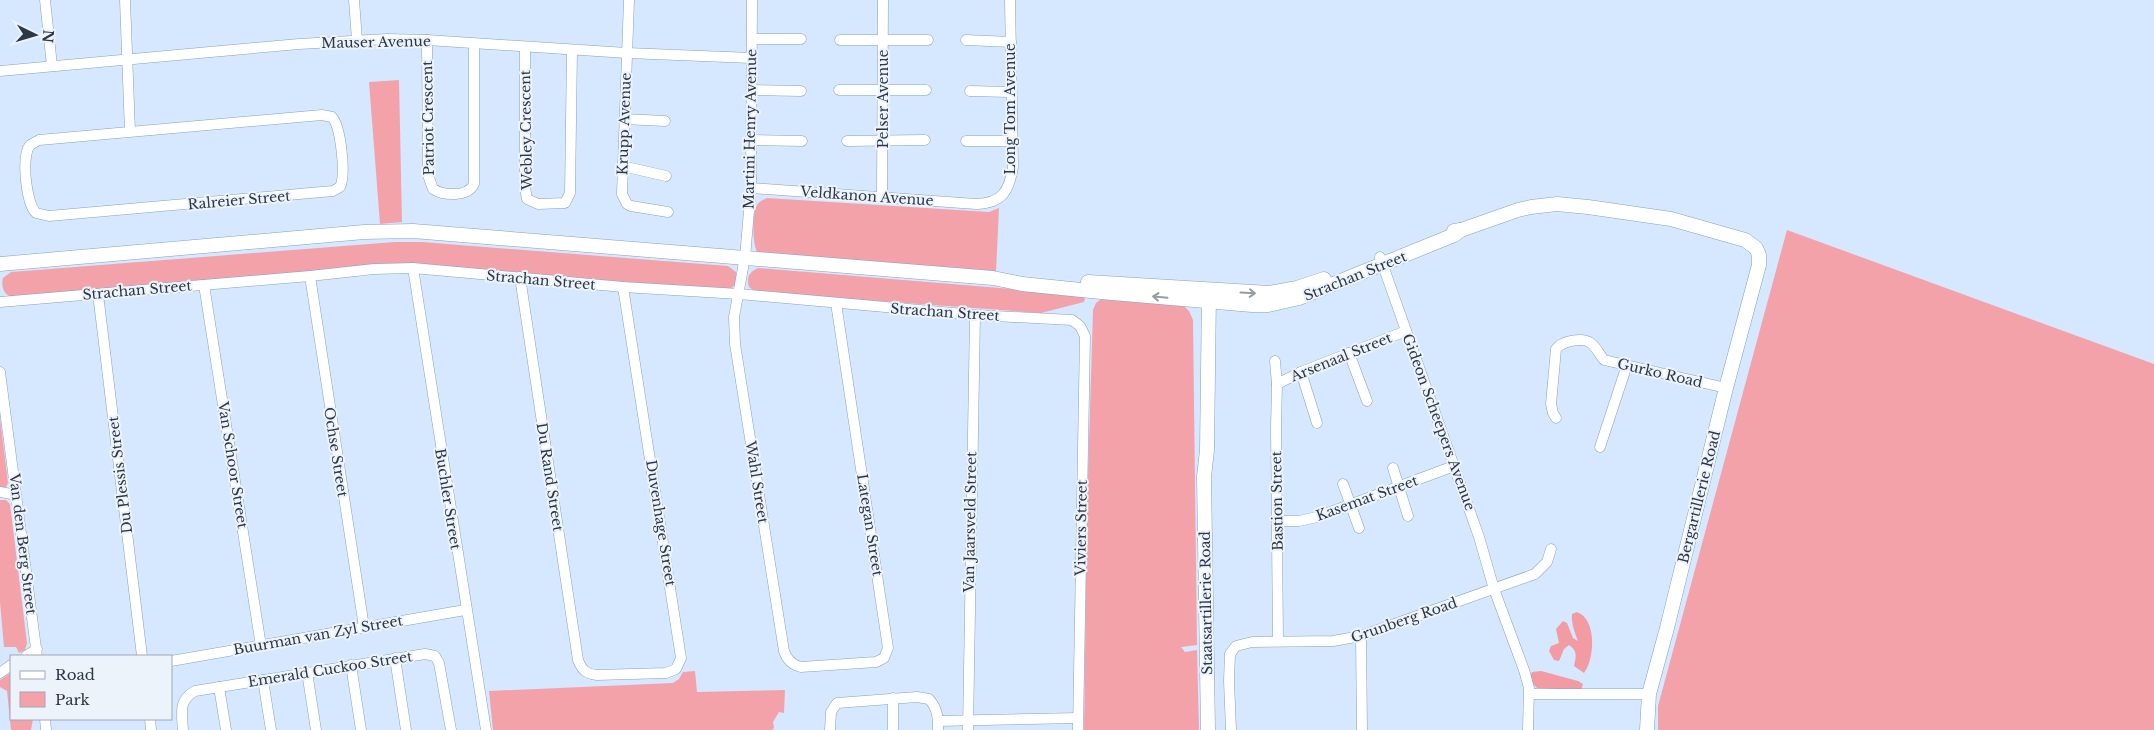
<svg xmlns="http://www.w3.org/2000/svg" width="2154" height="730" viewBox="0 0 2154 730" font-family="'Libre Baskerville',serif">
<style>
.green{fill:#f4a2a9}
.forest{fill:#f39ba3}
.lines{fill:none;stroke-linecap:round;stroke-linejoin:round}
.street-casing{stroke:#84a1c5;stroke-width:11}
.secondary-casing{stroke:#84a1c5;stroke-width:15}
.street{stroke:#fff;stroke-width:10}
.secondary{stroke:#fff;stroke-width:14}
.oneway{stroke:#969ca3}
.labels{text-anchor:middle;stroke-width:4;stroke-linejoin:round;paint-order:stroke}
.street-label{font-size:14px;fill:#2c3847;stroke:#edf3fb}
</style>
<rect width="100%" height="100%" fill="#d5e8ff"/>
<g class="green">
<path d="M399,80L402,222L380,224L369,82Z"/>
<path d="M767,198L989,212L999,208L996,272L758,253C752,246 752,213 757,205C759,201 763,200 767,198Z"/>
<path d="M1787,230L2154,364V730H1658V706Z"/>
<path d="M395,242H422L728,266L736,272C737,280 736,287 728,290L412,265L11,297C3,293 1,286 3,278L11,272Z"/>
<path d="M758,268L1083,295L1085,298L1084,302L1041,313L756,292L749,287C746,278 749,272 758,268Z"/>
<path d="M1103,298L1183,305L1189,311L1193,320L1197,645L1181,647L1185,652L1197,650L1199,730H1084L1087,509L1093,310L1096,303Z"/>
<path d="M0,418L8,483L6,487L0,488Z"/>
<path d="M0,500H6L10,504L27,643L25,650L19,653L16,647H4L0,602Z"/>
<path d="M695,671L697,692L785,690L784,713L779,712L773,722L774,728L772,730H493L489,691L673,683L679,679L683,672Z"/>
<path d="M11,673V719H33L31,730H11L7,691L0,687V680Z"/>
</g>
<g class="forest">
<path d="M1577,612C1597,619 1595,659 1584,673L1574,666C1576,657 1578,651 1569,645L1564,649L1559,661L1554,660L1549,651L1551,646L1559,643L1556,629L1563,621L1567,623L1573,638L1578,641C1575,633 1571,623 1572,614Z"/>
<path d="M1541,671L1578,681L1583,684L1581,690L1537,688C1532,683 1529,679 1532,672Z"/>
</g>
<g class="lines">
<defs>
<g id="street">
<path d="M45,0L52,66"/>
<path d="M125,0L130,131"/>
<path d="M354,0L357,40"/>
<path d="M629,0L622,194L627,204L631,206L668,212"/>
<path d="M752,0L751,188L745,257L734,317L735,344L784,651C787,660 792,665 801,667L876,662L884,658L888,648L836,303"/>
<path d="M752,39H801"/>
<path d="M427,40L428,175L433,189C444,196 468,197 474,184V44"/>
<path d="M840,40H928"/>
<path d="M966,40L1011,42"/>
<path d="M525,47V187L527,199L538,204L565,203L570,193L572,50"/>
<path d="M0,71L299,44L387,39L427,40L627,53L752,58"/>
<path d="M753,90L801,91"/>
<path d="M839,90H926"/>
<path d="M970,91L1010,92"/>
<path d="M322,115L332,117C341,127 346,175 340,187L333,191L49,216L36,213C26,203 21,156 30,145L39,140Z"/>
<path d="M624,119L665,121"/>
<path d="M752,140L802,141"/>
<path d="M847,141L925,140"/>
<path d="M966,141H1012"/>
<path d="M622,166L666,176"/>
<path d="M751,188L976,204C1003,203 1009,191 1013,167L1010,0"/>
<path d="M882,198L883,0"/>
<path d="M1380,257L1479,537L1494,589L1524,670L1529,688L1528,730"/>
<path d="M413,268L486,730"/>
<path d="M310,276L364,627"/>
<path d="M520,277L578,660C582,670 586,674 597,675L666,673L676,669L681,658L623,287"/>
<path d="M204,285L261,646"/>
<path d="M98,294L142,656"/>
<path d="M0,302L310,276L374,269L413,268L623,287L739,294L975,315L1072,320L1080,326L1085,336L1078,730"/>
<path d="M1349,353L1367,401"/>
<path d="M1275,361L1277,384L1276,428L1278,641"/>
<path d="M0,372L37,656"/>
<path d="M1301,372L1317,423"/>
<path d="M1277,384L1301,372L1406,331"/>
<path d="M1556,418L1553,413L1551,404L1556,349C1562,341 1582,337 1591,343C1596,347 1600,355 1604,360L1726,388"/>
<path d="M1600,447L1627,365"/>
<path d="M1393,468L1408,516"/>
<path d="M1343,484L1359,528"/>
<path d="M0,492L16,495"/>
<path d="M1278,521H1299L1317,517L1454,466"/>
<path d="M1361,636L1362,730"/>
<path d="M26,656L37,649"/>
<path d="M395,658L406,730"/>
<path d="M171,661L465,610"/>
<path d="M351,665L361,730"/>
<path d="M307,672L316,730"/>
<path d="M0,673L11,665"/>
<path d="M263,680L271,730"/>
<path d="M219,687L226,730"/>
<path d="M1530,694H1649"/>
<path d="M893,698V730"/>
<path d="M45,719L46,730"/>
<path d="M150,719L151,730"/>
<path d="M938,721L1078,718"/>
<path d="M183,730C182,714 178,700 195,691L425,654L435,656L439,663L451,730"/>
<path d="M830,730L831,712L837,703L917,697L929,699C938,709 938,718 938,730"/>
<path d="M968,730L975,315"/>
<path d="M1231,730L1229,681L1230,654L1236,646L1252,642L1333,641L1361,636L1535,574L1547,562L1551,549"/>
</g>
<g id="secondary">
<path d="M1454,231L1461,230L1518,210L1531,207L1557,204L1588,207L1671,219L1745,240L1756,248L1759,255V265L1726,388L1667,628L1649,694L1647,730"/>
<path d="M0,264L364,232L413,231L993,278L1022,284L1101,292L1252,305H1268L1299,298L1454,235L1461,230"/>
<path d="M1088,282L1269,293L1297,288L1324,279"/>
<path d="M1208,730L1204,477L1207,450L1209,293"/>
</g>
</defs>
<use href="#street" class="street-casing"/>
<use href="#secondary" class="secondary-casing"/>
<use href="#street" class="street"/>
<use href="#secondary" class="secondary"/>
</g>
<defs><path id="oneway-shaft" d="M-6 0H5M1.5-3L5.5 0L1.5 3" fill="none" stroke-width="1.6" stroke-linecap="round" stroke-linejoin="round" transform="scale(1.25)"/></defs>
<g class="oneway">
<use href="#oneway-shaft" transform="translate(1248 293) rotate(3)"/>
<use href="#oneway-shaft" transform="translate(1160 297) rotate(-175)"/>
</g>
<g class="labels">
<g class="street-label">
<text transform="translate(376 42) rotate(-1)" y="5">Mauser Avenue</text>
<text transform="translate(883 99) rotate(-90)" y="5">Pelser Avenue</text>
<text transform="translate(1010 109) rotate(-90)" y="5">Long Tom Avenue</text>
<text transform="translate(428 118) rotate(-91)" y="5">Patriot Crescent</text>
<text transform="translate(624 124) rotate(-88)" y="5">Krupp Avenue</text>
<text transform="translate(750 129) rotate(-89)" y="5">Martini Henry Avenue</text>
<text transform="translate(526 130) rotate(-91)" y="5">Webley Crescent</text>
<text transform="translate(867 196) rotate(4)" y="5">Veldkanon Avenue</text>
<text transform="translate(239 200) rotate(-5)" y="5">Ralreier Street</text>
<text transform="translate(1355 276) rotate(-22)" y="5">Strachan Street</text>
<text transform="translate(541 280) rotate(5)" y="5">Strachan Street</text>
<text transform="translate(137 290) rotate(-5)" y="5">Strachan Street</text>
<text transform="translate(945 312) rotate(4)" y="5">Strachan Street</text>
<text transform="translate(1341 357) rotate(-22)" y="5">Arsenaal Street</text>
<text transform="translate(1660 373) rotate(13)" y="5">Gurko Road</text>
<text transform="translate(1439 422) rotate(70)" y="5">Gideon Scheepers Avenue</text>
<text transform="translate(336 452) rotate(81)" y="5">Ochse Street</text>
<text transform="translate(233 465) rotate(81)" y="5">Van Schoor Street</text>
<text transform="translate(120 475) rotate(-97)" y="5">Du Plessis Street</text>
<text transform="translate(550 477) rotate(81)" y="5">Du Rand Street</text>
<text transform="translate(757 482) rotate(81)" y="5">Wahl Street</text>
<text transform="translate(1699 497) rotate(-76)" y="5">Bergartillerie Road</text>
<text transform="translate(1367 498) rotate(-20)" y="5">Kasemat Street</text>
<text transform="translate(448 499) rotate(81)" y="5">Buchler Street</text>
<text transform="translate(1277 501) rotate(-91)" y="5">Bastion Street</text>
<text transform="translate(970 522) rotate(-89)" y="5">Van Jaarsveld Street</text>
<text transform="translate(661 523) rotate(81)" y="5">Duvenhage Street</text>
<text transform="translate(870 525) rotate(81)" y="5">Lategan Street</text>
<text transform="translate(1081 528) rotate(-89)" y="5">Viviers Street</text>
<text transform="translate(23 544) rotate(83)" y="5">Van den Berg Street</text>
<text transform="translate(1206 603) rotate(-91)" y="5">Staatsartillerie Road</text>
<text transform="translate(1404 620) rotate(-19)" y="5">Grunberg Road</text>
<text transform="translate(318 635) rotate(-10)" y="5">Buurman van Zyl Street</text>
<text transform="translate(330 669) rotate(-9)" y="5">Emerald Cuckoo Street</text>
</g>
</g>
<rect x="10" y="655" width="162" height="65" fill="#edf3fb" stroke="#a0a8b3"/>
<rect x="20" y="671" width="25" height="8" fill="#ffffff" stroke="#a0a8b3"/>
<text x="55" y="680" font-size="15" fill="#2c3847">Road</text>
<rect x="20" y="692" width="25" height="15" fill="#f4a2a9" stroke="#a0a8b3"/>
<text x="55" y="705" font-size="15" fill="#2c3847">Park</text>
<g transform="translate(35 35) rotate(95)" stroke="#edf3fb" stroke-width="4" paint-order="stroke">
<path d="M0-4L9 19L0 12L-9 19Z" fill="#2c3847"/>
<text y="-8" font-size="14" font-weight="bold" text-anchor="middle" fill="#2c3847">N</text>
</g>
</svg>
